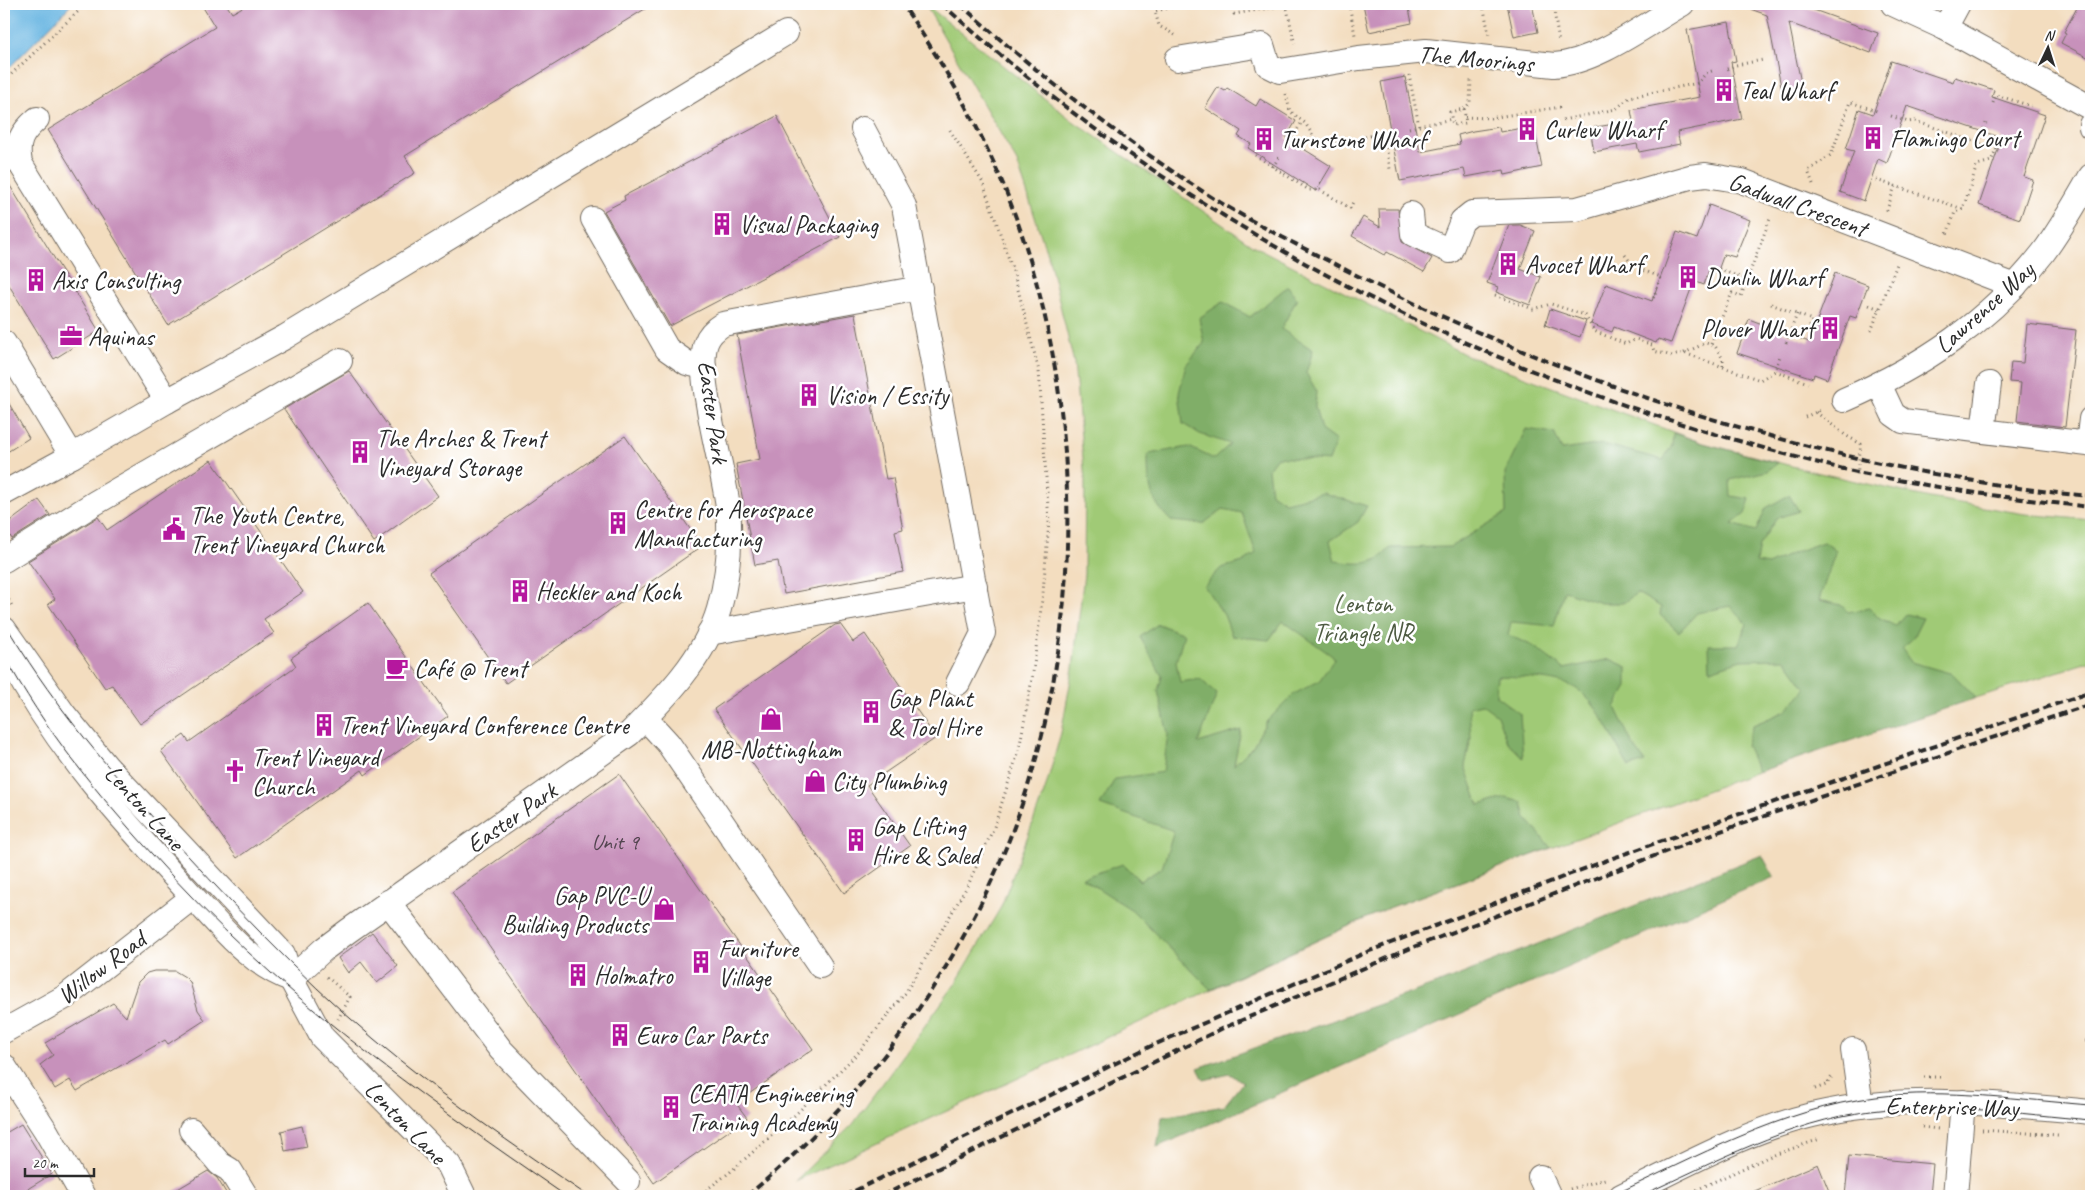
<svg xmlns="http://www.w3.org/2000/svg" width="2095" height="1200" viewBox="0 0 2095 1200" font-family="Caveat,sans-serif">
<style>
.green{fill:#a0ca76;stroke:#667a50}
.forest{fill:#80ae67;stroke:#566c49}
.water{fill:#69b6e2;stroke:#4a7086}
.building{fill:#c791bb}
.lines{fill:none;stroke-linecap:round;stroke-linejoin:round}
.minor-casing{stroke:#71695f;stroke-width:26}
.path{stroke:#71695f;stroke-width:3;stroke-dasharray:1 4;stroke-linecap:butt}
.minor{stroke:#fff;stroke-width:24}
.tram{stroke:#2b2b2b;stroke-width:1}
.rail{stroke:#2b2b2b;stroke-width:4;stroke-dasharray:8 4;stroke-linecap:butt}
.labels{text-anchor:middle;stroke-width:5;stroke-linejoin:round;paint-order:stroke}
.number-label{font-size:22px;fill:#52444f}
.street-label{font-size:25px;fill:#2b2b2b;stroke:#fff}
.poi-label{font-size:25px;fill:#2b2b2b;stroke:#fff;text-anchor:start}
.park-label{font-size:25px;fill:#4e5b42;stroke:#fff}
</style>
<rect width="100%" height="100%" fill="#fff"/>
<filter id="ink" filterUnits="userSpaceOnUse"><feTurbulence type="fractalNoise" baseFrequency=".02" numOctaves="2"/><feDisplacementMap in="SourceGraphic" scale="10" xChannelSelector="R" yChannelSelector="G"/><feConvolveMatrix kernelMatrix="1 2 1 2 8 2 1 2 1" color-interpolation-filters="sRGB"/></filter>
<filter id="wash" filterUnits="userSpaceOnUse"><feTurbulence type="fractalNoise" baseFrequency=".0096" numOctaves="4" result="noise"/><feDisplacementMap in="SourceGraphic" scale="20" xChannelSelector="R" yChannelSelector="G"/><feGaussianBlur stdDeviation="1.12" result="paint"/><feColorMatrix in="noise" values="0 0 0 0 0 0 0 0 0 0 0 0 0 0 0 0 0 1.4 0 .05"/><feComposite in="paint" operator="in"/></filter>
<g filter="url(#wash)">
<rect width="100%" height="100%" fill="#f3ddbf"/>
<path class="green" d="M925,4L1073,121L1252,245L1468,356L1703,443L1811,471L1930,498L2025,514L2091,520V661L1839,742L1386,909L795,1181L853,1124L956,983L1001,907L1045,790L1061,733L1073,668L1084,574L1085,480L1074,363L1050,263L1017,162Z"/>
<g class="forest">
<path d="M1288,286L1297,299L1281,329L1313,350L1306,373L1316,390L1315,407L1321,430L1336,441L1329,461L1277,457L1268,469L1271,493L1285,502L1323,493L1367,506L1358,522L1330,541L1335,561C1358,564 1375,567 1390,548L1450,547L1506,513L1505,473L1526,429L1554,433L1562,450L1603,444L1663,460L1672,445L1673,433L1703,443L1778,463L1767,471L1730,480L1731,496L1750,499L1745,514L1732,524L1756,531L1766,508L1789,495L1799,511L1777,518L1759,545L1756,563L1768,565L1793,553L1823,542L1836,550L1819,600L1841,605L1848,612L1869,608L1878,617L1895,626L1905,614L1923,618L1913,638L1902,649L1911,662L1953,674L1976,698L1758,772L1746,745L1753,725L1786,711L1806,688L1785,659L1741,660L1710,670L1709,645H1738L1747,624L1730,606L1697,613L1679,632L1660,615L1661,607L1637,593L1623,603H1601L1564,591L1554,626L1511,622L1508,635L1533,646L1564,669L1610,659L1627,667V687L1615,707L1632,743L1645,762L1629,767C1614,743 1604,712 1582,693C1566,677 1519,677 1497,676L1496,696L1520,714L1523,758L1506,740L1497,715L1482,704L1469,707L1471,738L1465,766L1479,805L1506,798L1522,802L1526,818L1551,848L1386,909L1210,989L1132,910L1082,878L1123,864L1140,881L1162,868L1174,831L1100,805L1115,779L1163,772L1168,734L1158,691L1162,676L1140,637L1158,624L1184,634L1176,662L1180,682L1200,679L1217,694L1198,743L1241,730L1234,765L1253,746L1266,722L1294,694L1319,681L1335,658L1283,621L1269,640L1232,636L1224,615L1204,586L1221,568L1243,562L1256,553L1242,513L1223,509L1203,524L1171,521C1149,499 1148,485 1148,454L1189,447L1214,459L1230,444L1200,434L1183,424L1179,393L1186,365L1204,343L1199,318L1223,302L1250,317Z"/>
<path d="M1762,855L1774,877L1157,1147L1162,1117L1224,1106L1243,1082L1230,1074L1204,1080L1198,1068L1442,982Z"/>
</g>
<path class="water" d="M5,4H72L4,73V5Z"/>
<g id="blocks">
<g class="building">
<path d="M201,4H226L232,13L248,4H653L405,156L415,173L168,325L48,130L215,27Z"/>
<path d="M1363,4H1408L1412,23L1369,32Z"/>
<path d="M1507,4H1532L1538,32L1514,37Z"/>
<path d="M1742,4H1797L1878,33L1871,53L1789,23L1803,93L1783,97L1767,15L1742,6Z"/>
<path d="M2079,4H2091V59L2061,43L2066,33L2064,32Z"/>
<path d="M1729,22L1736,61L1731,62L1742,119L1677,132L1680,144L1639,152L1637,144L1594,152L1590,128L1633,121L1631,110L1700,97L1687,30Z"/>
<path d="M1891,61L1953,82L1955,77L1994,90L1992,97L2045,115L2024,177L2033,180L2020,219L1979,205L2002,138L1907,106L1887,163L1878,159L1864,201L1840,192L1854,151L1846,149L1859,109L1873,114Z"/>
<path d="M1405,77L1420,152L1460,144L1458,135L1473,131L1499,127L1500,132L1534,126L1542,167L1505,175L1504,170L1466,177L1464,169L1400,181L1381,82Z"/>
<path d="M1218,87L1225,91L1227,88L1256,106L1260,99L1296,121L1286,138L1331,166L1316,191L1248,148L1251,144L1238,136L1241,131L1205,108Z"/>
<path d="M777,116L840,237L670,326L604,211L625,200L624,196Z"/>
<path d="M4,176L99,331L54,359L4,277Z"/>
<path d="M1709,205L1750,220L1735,257L1724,254L1717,273L1709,270L1704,285L1694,281L1671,343L1658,339L1656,343L1614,327L1612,332L1591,324L1606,284L1652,301L1677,232L1697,239Z"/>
<path d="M1379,209H1398L1402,242L1432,258L1424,272L1387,252L1385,255L1352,236L1363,217L1380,227Z"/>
<path d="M1509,225H1520L1535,231L1520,269L1541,277L1530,305L1496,292L1498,287L1487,283Z"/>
<path d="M1835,273L1868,285L1856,318L1850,316L1827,379L1814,374L1813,378L1737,353L1749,319L1809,342Z"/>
<path d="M1550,309L1586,321L1580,337L1545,325Z"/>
<path d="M855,314L886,479L893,478L903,529L895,531L903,572L784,594L778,561L755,565L736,464L760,459L737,335Z"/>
<path d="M2027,324L2076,330L2065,427L2017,421L2021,383L2009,382L2011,362L2023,363Z"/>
<path d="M349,371L438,496L374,542L284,409Z"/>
<path d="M4,395L29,438L4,454Z"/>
<path d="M625,436L702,546L506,683L429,573Z"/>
<path d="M211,460L303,592L264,619L274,633L140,724L112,685L105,688L48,604L55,599L28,561L98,517L107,530Z"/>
<path d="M39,500L50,515L12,539L4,526Z"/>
<path d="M368,603L448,716L365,775L362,770L237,858L161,751L184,735L189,742L296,666L291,658Z"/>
<path d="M840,624L853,642L865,634L936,738L867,785L910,846L844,893L714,709L835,625Z"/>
<path d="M619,774L813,1049L736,1103L747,1118L654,1183L452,892Z"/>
<path d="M372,932L398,966L377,983L361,962L348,973L338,958Z"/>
<path d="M154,971H175L185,977L190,982L198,1010L205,1020L168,1044L165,1040L77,1091L70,1080L55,1089L40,1065L53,1055L45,1043L113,1003L126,1017L138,982L147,973Z"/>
<path d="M21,1124L52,1174L16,1196H4V1134Z"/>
<path d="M302,1126L307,1147L285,1151L281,1131Z"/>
<path d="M1849,1156L1933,1164L1930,1196H1845Z"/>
<path d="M1818,1164L1831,1196H1743Z"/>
<path d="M208,1171L217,1178L228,1196H166Z"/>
</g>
</g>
</g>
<g filter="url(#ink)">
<use href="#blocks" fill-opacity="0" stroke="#71695f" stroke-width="1"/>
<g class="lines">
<defs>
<g id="minor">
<path d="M1893,4L1945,28L2091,108"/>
<path d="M1945,28L1958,4"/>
<path d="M1177,59L1262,45L1268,65L1280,71L1359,58L1426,51L1554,65C1597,62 1645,25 1682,4"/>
<path d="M37,119C21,133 16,142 20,163L167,401L72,456"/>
<path d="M2091,125V127"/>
<path d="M863,129L904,206L983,633L958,683"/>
<path d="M1411,214L1413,234L1450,251L1462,221L1472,213L1577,209L1690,177L1706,175L1742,181L2015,286"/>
<path d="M593,219L667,349L687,363L704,367"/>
<path d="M4,343L72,456L4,493"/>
<path d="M1879,384L1893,414L1903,421L2088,444L2091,419"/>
<path d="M1844,400C1923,366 1989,322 2043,253C2061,229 2076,202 2091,176"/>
<path d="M167,401L285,337L786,33"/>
<path d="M1983,431L1989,384"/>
<path d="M4,560L95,503L340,361"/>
<path d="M4,629L63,713L107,767L283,954L291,979L322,1037L449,1165L464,1196"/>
<path d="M709,633L975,586"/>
<path d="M11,661C60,753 123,821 193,897C221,927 251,965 291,979"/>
<path d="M645,718L668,743L820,966"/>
<path d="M388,902L501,1050L628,1181"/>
<path d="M291,979L324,949L348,931L629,734C664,699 705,658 719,609C728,577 731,540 728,507C724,470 695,374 706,343C709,334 715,329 723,324L920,288"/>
<path d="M4,1031L65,997L193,897"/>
<path d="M1853,1050L1861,1106"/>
<path d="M4,1066L46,1131L83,1196"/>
<path d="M191,1130L220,1164L230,1170L246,1196"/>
<path d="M1540,1177L1549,1196"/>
<path d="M1621,1196C1683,1167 1745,1131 1812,1115C1906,1092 1997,1104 2091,1112"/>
<path d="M1955,1196L1963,1102"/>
</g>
</defs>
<use href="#minor" class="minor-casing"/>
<g class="path">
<path d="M1232,4L1234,14L1287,5"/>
<path d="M1286,4L1295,45"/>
<path d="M1349,4L1355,35"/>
<path d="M1483,4L1489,35"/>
<path d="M1553,4L1559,43"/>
<path d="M1175,35L1159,26L1155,11L1189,4"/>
<path d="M1727,69L1736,65L1763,60"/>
<path d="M1409,75L1419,126"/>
<path d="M4,81L86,4"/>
<path d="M1286,94L1290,111L1305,123L1320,146L1395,131"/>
<path d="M1993,103L1996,95L2031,106"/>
<path d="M1464,109L1470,103L1471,79"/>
<path d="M1464,109L1466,123L1453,125L1450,112Z"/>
<path d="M1891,116L1908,122L1915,121L1996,149L1991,161L1977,165L1963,209L1955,212L1946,237"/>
<path d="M1465,117L1490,118L1561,107"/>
<path d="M1563,120L1616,109L1630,97L1698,83L1706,73L1712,71"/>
<path d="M1409,128L1452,119"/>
<path d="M1384,133L1390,169"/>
<path d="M1979,143L1987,120"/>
<path d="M1287,146L1302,122"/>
<path d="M1255,155L1309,190H1320L1350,208L1353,202"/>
<path d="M1273,167L1279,157"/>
<path d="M1876,180L1895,186L1886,213"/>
<path d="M1813,184L1808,171L1831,155L1850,102L1877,111"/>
<path d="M1895,186L1963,209"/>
<path d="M1625,255L1634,267L1661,277L1653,299"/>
<path d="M1719,269L1747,280"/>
<path d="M1495,295L1533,309L1551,304L1585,315L1594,331L1626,344L1636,339L1652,345L1654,351L1672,356L1684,353L1760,380L1775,371L1780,356"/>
<path d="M1771,304L1812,320L1807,335"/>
<path d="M1869,305L1880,309"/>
<path d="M1871,331L1897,264"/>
<path d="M1786,343L1797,314"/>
<path d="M1711,344L1732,293L1741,296L1771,216"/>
<path d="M1684,353L1706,343L1715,346L1723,359V367"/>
<path d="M1775,371L1808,383"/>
<path d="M1816,412L1845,435L1861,444L1857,476"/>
<path d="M1805,417L1823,409"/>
<path d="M4,591L13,608"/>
<path d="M327,977L350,997L338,1019"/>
<path d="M2085,1041H2091"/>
<path d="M1924,1077H1940"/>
<path d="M1815,1089L1826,1085L1833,1075"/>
<path d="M1922,1127L1938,1129"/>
<path d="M1982,1130L2058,1135"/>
<path d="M1570,1189L1605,1179"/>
<path d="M698,1196L729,1173L795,1115L859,1052L906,992L969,883L994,827L1019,750L1033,673L1043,592L1049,522L1039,371L1014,274L983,183L948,127"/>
<path d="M1683,1196L1768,1157L1820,1139"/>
<path d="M2090,1196L2091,1184"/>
</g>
<use href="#minor" class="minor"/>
<g class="tram">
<path d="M4,622C48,697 99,758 157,822C226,898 296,973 374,1039C442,1096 514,1146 588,1196"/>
<path d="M4,655C44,729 96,792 152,854C275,993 415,1092 566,1196"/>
<path d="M1611,1196C1697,1157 1781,1109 1876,1097C1947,1088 2020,1100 2091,1105"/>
<path d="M1640,1196C1715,1162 1788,1122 1871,1111C1943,1102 2019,1114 2091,1120"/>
</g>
<g class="rail">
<path d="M942,4C1161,203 1424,347 1708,432C1757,446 1806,461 1857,472C1934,488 2013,499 2091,507"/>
<path d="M960,4C1034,71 1115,134 1199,189C1246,220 1298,245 1348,271C1529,363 1723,433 1923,472C1979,482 2035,492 2091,496"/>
<path d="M747,1196C853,1108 940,997 996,871C1090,660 1091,390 1000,177C974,117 940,58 902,4"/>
<path d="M844,1196L1149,1047L1367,952L1610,859L2091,692"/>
<path d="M882,1196L1221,1029L1411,948L1715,833L2091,704"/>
</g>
</g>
</g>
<defs>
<symbol id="building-bare" viewBox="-9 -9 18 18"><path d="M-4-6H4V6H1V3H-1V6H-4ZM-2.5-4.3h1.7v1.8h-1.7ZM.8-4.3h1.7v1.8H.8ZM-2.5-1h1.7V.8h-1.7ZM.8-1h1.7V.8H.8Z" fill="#b5179e" stroke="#fff" stroke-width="2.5" paint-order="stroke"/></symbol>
<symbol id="office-bare" viewBox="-9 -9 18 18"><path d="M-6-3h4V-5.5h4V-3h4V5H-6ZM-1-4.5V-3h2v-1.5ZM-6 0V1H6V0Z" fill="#b5179e" stroke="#fff" stroke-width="2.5" paint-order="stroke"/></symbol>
<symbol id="civic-bare" viewBox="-9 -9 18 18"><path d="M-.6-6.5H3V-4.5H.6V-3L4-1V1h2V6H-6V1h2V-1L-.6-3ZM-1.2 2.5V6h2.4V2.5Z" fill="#b5179e" stroke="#fff" stroke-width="2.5" paint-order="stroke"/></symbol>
<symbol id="cafe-bare" viewBox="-9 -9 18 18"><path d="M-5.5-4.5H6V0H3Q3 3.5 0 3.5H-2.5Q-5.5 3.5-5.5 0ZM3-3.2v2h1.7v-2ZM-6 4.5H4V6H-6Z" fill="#b5179e" stroke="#fff" stroke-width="2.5" paint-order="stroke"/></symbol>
<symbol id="shop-bare" viewBox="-9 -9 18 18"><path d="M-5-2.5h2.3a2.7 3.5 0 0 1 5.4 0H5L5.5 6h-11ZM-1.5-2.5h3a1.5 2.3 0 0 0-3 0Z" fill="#b5179e" stroke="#fff" stroke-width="2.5" paint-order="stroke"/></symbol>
<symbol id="church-bare" viewBox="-9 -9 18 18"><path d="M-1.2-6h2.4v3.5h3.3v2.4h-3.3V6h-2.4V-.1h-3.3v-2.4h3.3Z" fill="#b5179e" stroke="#fff" stroke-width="2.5" paint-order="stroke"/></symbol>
</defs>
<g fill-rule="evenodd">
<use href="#building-bare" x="1708" y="74" width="32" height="32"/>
<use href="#building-bare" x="1511" y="113" width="32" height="32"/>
<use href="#building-bare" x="1857" y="122" width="32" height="32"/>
<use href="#building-bare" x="1248" y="123" width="32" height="32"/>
<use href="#building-bare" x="706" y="208" width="32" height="32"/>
<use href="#building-bare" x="1492" y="248" width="32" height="32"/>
<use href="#building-bare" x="1672" y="261" width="32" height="32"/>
<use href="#building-bare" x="20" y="264" width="32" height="32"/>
<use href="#building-bare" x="1814" y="312" width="32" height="32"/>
<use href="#office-bare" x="55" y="320" width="32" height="32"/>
<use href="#building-bare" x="793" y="379" width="32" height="32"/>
<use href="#building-bare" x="344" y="436" width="32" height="32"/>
<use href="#building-bare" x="602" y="507" width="32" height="32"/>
<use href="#civic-bare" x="158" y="513" width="32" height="32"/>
<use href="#building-bare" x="504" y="575" width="32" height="32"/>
<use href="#cafe-bare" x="381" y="652" width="32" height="32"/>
<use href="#building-bare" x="855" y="696" width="32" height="32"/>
<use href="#shop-bare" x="755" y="703" width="32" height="32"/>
<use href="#building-bare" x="308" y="709" width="32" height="32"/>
<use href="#church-bare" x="219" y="755" width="32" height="32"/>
<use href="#shop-bare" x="799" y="765" width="32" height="32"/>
<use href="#building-bare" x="840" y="824" width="32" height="32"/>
<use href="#shop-bare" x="648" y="893" width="32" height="32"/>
<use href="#building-bare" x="685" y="946" width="32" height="32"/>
<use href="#building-bare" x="562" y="959" width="32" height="32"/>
<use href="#building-bare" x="604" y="1019" width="32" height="32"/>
<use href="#building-bare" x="655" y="1091" width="32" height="32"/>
</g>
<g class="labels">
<g class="number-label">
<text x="615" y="849">Unit 9</text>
</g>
<g class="street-label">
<text transform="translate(1476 58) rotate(5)" y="9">The Moorings</text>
<text transform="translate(1798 204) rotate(20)" y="9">Gadwall Crescent</text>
<text transform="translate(1984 307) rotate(-42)" y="9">Lawrence Way</text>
<text transform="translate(714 412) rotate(82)" y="9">Easter Park</text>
<text transform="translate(145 807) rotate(48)" y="9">Lenton Lane</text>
<text transform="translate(511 817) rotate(-35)" y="9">Easter Park</text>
<text transform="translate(101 967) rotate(-37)" y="9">Willow Road</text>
<text transform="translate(1952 1106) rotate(1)" y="9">Enterprise Way</text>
<text transform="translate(406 1122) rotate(46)" y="9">Lenton Lane</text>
</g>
<g class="poi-label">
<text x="1740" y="99">Teal Wharf</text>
<text x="1544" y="138">Curlew Wharf</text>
<text x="1890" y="147">Flamingo Court</text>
<text x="1280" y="148">Turnstone Wharf</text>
<text x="739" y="233">Visual Packaging</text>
<text x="1525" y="273">Avocet Wharf</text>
<text x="1705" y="286">Dunlin Wharf</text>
<text x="52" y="289">Axis Consulting</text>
<text x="1814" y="337" text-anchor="end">Plover Wharf</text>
<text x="88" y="345">Aquinas</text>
<text x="826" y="404">Vision / Essity</text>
<text x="376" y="447">The Arches &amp; Trent<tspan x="376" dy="29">Vineyard Storage</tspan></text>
<text x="634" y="518">Centre for Aerospace<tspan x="634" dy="29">Manufacturing</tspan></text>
<text x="190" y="524">The Youth Centre,<tspan x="190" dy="29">Trent Vineyard Church</tspan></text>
<text x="536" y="600">Heckler and Koch</text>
<text x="414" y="677">Café @ Trent</text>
<text x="888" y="707">Gap Plant<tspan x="888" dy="29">&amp; Tool Hire</tspan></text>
<text x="340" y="734">Trent Vineyard Conference Centre</text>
<text x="771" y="758" text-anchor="middle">MB-Nottingham</text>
<text x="252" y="766">Trent Vineyard<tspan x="252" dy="29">Church</tspan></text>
<text x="832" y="790">City Plumbing</text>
<text x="872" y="835">Gap Lifting<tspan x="872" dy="29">Hire &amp; Saled</tspan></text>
<text x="648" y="904" text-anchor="end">Gap PVC-U<tspan x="648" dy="29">Building Products</tspan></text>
<text x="718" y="957">Furniture<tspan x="718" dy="29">Village</tspan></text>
<text x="594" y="984">Holmatro</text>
<text x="636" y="1044">Euro Car Parts</text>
<text x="688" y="1102">CEATA Engineering<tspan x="688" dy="29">Training Academy</tspan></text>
</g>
<g class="park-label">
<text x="1363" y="612">Lenton<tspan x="1363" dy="29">Triangle NR</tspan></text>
</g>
</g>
<rect width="2095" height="1200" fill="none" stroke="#fff" stroke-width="20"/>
<g transform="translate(2048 48) rotate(4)" stroke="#ffffff" stroke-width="4" paint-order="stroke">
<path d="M0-4L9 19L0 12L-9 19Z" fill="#2b2b2b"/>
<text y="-8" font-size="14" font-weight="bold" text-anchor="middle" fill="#2b2b2b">N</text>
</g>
<path d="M25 1168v8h69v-8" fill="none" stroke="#2b2b2b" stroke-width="2.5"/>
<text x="32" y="1168" font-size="15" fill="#2b2b2b" stroke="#ffffff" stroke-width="4" paint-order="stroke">20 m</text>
</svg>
